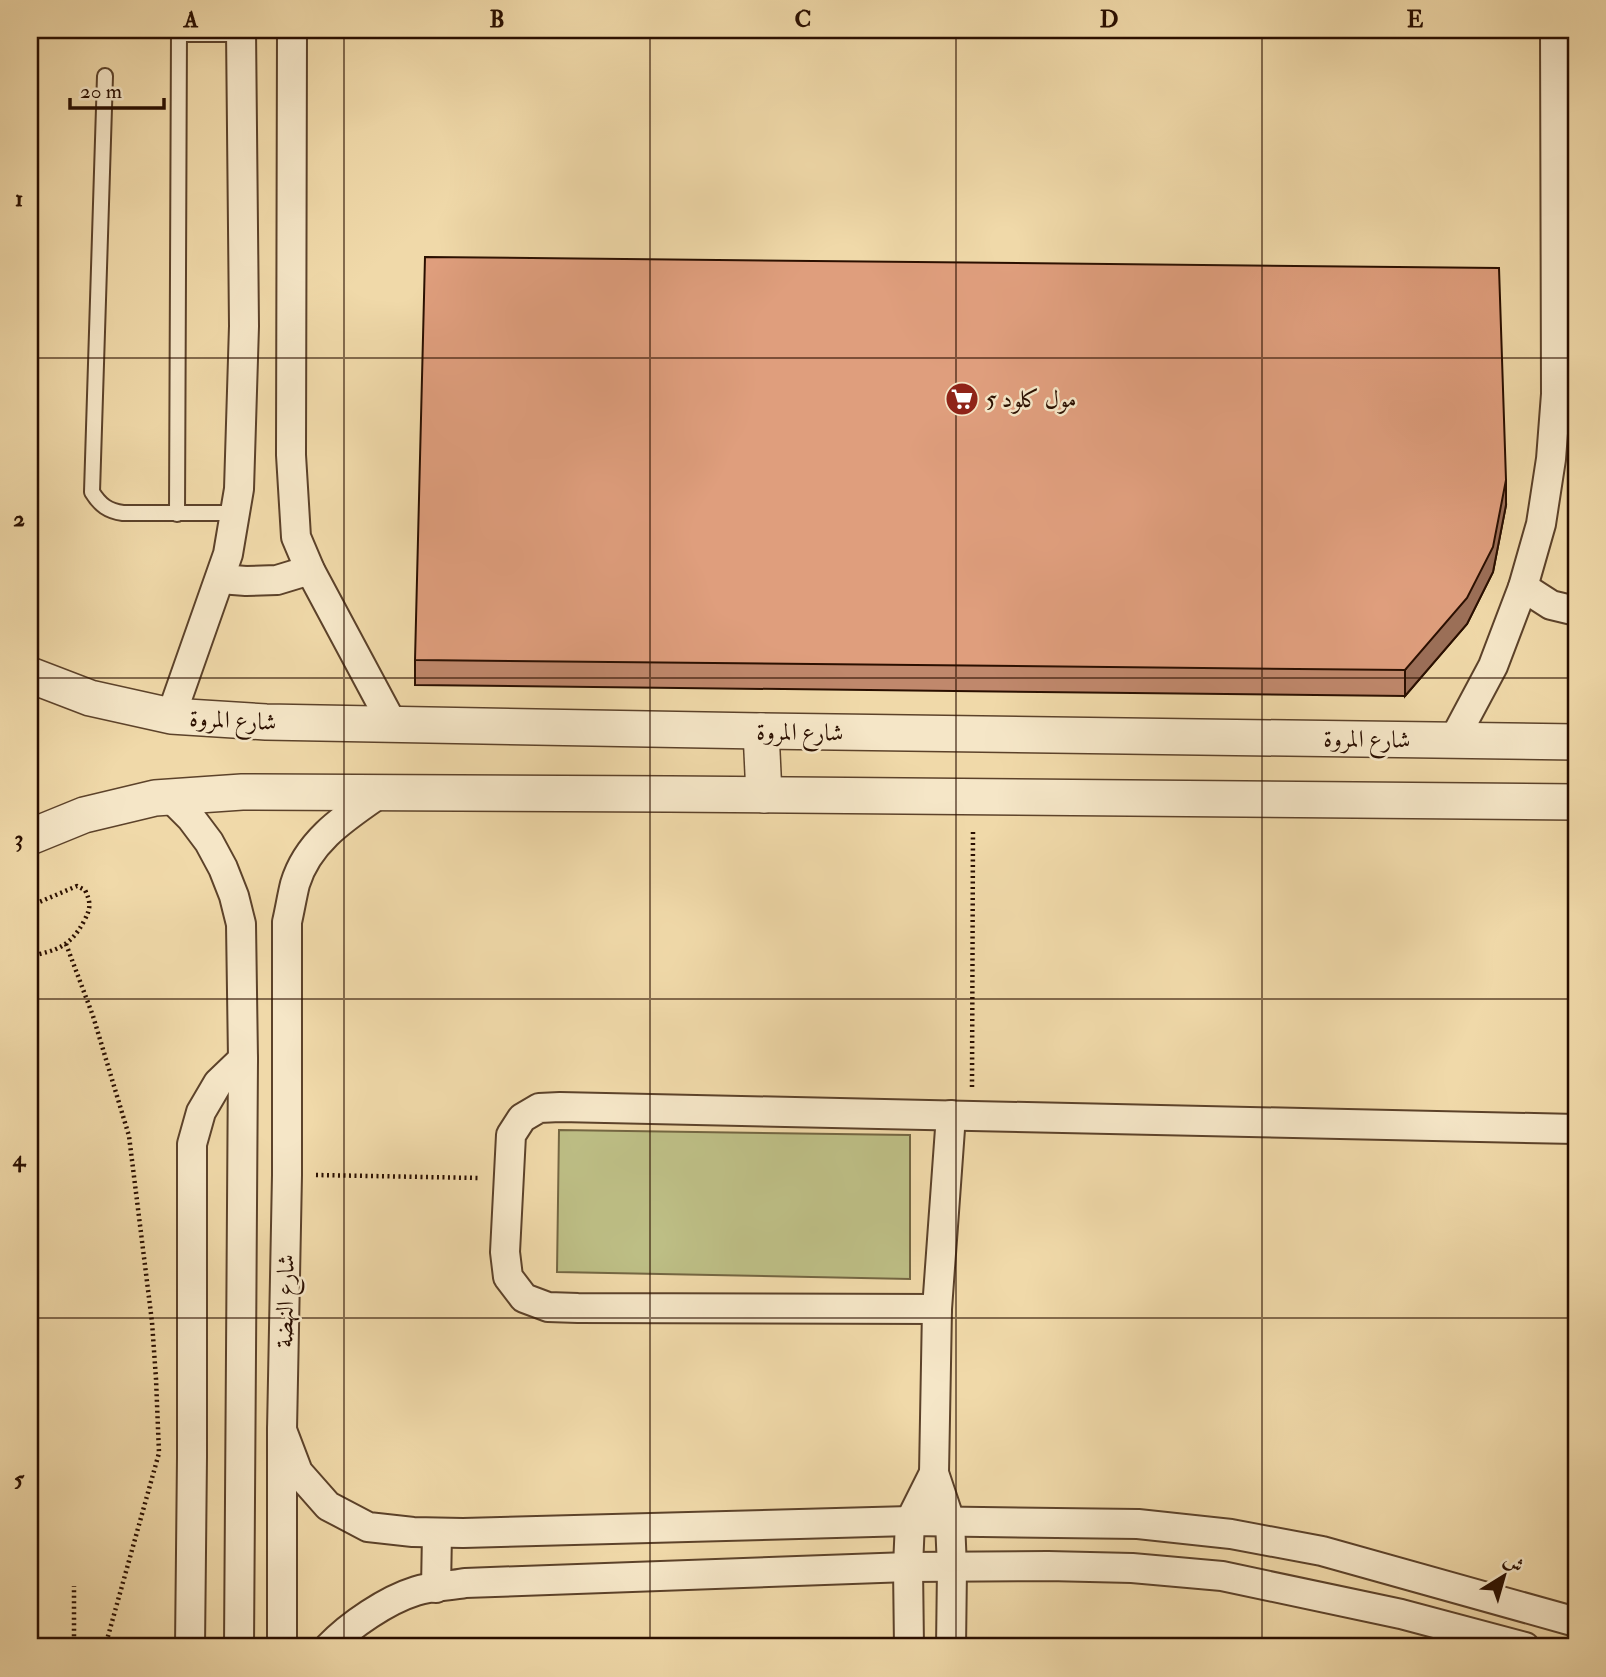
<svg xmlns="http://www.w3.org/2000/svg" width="1606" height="1677" viewBox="0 0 1606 1677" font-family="'IM FELL Double Pica',Amiri,serif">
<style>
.green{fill:#bdbe85;stroke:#746642;stroke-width:2}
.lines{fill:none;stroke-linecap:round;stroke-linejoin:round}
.service-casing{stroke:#5c422a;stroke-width:18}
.minor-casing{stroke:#5c422a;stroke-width:32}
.tertiary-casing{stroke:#5c422a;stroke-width:38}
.path{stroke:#2a0f00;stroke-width:4.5;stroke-dasharray:2 3.5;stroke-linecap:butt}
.service{stroke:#f5e6c7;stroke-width:14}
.minor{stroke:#f5e6c7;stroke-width:28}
.tertiary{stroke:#f5e6c7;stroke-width:35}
.wall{fill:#c0886c;stroke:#2a0f00;stroke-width:2}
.shaded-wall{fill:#9c6f58;stroke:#2a0f00;stroke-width:2}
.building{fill:#df9e7d;stroke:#2a0f00;stroke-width:2}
.grid{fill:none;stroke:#2a0f00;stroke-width:2;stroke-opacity:0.55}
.labels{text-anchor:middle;stroke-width:5;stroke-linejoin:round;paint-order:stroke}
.poi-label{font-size:24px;fill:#2a0f00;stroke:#f5e6c7;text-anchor:start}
.street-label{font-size:24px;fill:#2a0f00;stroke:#f5e6c7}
.neatline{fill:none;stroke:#2a0f00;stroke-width:2.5}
.grid-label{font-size:23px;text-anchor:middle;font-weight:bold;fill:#2a0f00}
</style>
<rect width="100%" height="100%" fill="#f0d9a9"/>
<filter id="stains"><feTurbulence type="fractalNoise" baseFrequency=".00286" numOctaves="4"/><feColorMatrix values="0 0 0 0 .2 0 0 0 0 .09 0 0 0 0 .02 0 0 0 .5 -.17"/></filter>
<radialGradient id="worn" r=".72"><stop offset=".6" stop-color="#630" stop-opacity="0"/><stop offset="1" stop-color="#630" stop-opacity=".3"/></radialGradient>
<path class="green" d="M559,1130L910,1135V1279L557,1272Z"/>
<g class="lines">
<defs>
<g id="service">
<path d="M179,34H241"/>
<path d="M105,76L92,492C100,505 108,511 123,513H235"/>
<path d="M177,514L179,30"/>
</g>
<g id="minor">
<path d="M292,30L291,455L296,537L310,570L393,725"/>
<path d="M220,579L246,581L277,580L310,570"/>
<path d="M1523,587L1551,605L1576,611"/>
<path d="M171,716L228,554L239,489L244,326L241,30"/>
<path d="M1453,741L1493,666L1523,587L1541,524L1551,459L1556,394L1555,30"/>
<path d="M171,798L191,818L209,842L223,868L234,896L241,924L243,1059L239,1647"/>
<path d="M951,1115L937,1309L934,1473L950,1521L952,1568L951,1647"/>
<path d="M937,1309L578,1308L548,1307L524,1298L508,1277L505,1252L511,1135L522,1118L539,1108L560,1107L1576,1129"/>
<path d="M282,1430L298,1472L328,1506L368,1527L413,1532L463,1533L910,1521L1138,1524L1231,1534L1322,1551L1576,1622"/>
<path d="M436,1588L437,1533"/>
<path d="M190,1647L192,1457V1144L201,1112L218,1083L243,1059"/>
<path d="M282,1647V1430L287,1175V922C290,909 292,896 295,884C308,840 347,816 383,791"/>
<path d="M329,1647C350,1625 387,1600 416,1591C431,1586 450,1586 465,1583L908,1567L1048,1566L1132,1568L1222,1576L1401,1614L1525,1647"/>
<path d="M909,1647L908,1567L910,1521L934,1473"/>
</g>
<g id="tertiary">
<path d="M30,675L90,698L171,716L266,722L761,731L1576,742"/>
<path d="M761,731L764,795"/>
<path d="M30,837L84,815L155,798L242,792L669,794L1576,802"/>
</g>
</defs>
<use href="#service" class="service-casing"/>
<use href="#minor" class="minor-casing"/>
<use href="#tertiary" class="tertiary-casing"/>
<g class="path">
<path d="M30,906L77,886L85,890C91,903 91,908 84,921C71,946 56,951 30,956"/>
<path d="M66,944L93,1016L129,1136L152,1322L156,1379L159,1453L105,1647"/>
<path d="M972,1087L973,829"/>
<path d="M316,1175L479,1178"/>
<path d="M72,1647L74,1640V1586"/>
</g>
<use href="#service" class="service"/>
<use href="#minor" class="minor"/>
<use href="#tertiary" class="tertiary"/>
</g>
<path class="wall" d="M1506,505L1493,572L1467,624L1405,696L415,685V660Z"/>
<path class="shaded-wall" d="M1506,480V505L1493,572L1467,624L1405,696V670Z"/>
<path class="building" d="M425,257L1499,268L1506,480L1493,547L1467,598L1405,670L415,660Z"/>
<path class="grid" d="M344,30V1647M650,30V1647M956,30V1647M1262,30V1647M30,358H1576M30,678H1576M30,999H1576M30,1318H1576"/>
<defs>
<symbol id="supermarket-disc" viewBox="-11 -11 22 22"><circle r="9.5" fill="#8f2418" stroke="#f5e6c7"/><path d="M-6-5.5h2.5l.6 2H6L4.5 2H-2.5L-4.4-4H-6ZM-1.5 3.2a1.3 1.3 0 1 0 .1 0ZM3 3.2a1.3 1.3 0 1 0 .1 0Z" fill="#fff"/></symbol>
</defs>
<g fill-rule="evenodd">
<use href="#supermarket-disc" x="943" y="380" width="38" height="38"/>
</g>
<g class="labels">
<g class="poi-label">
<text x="986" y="407">مول كلود 5</text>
</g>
<g class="street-label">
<text transform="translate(233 720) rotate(3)" y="8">شارع المروة</text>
<text transform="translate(800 732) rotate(1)" y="8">شارع المروة</text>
<text transform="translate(1367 739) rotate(1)" y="8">شارع المروة</text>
<text transform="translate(285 1301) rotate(-89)" y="8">شارع النهضة</text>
</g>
</g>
<rect width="1606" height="1677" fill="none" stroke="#f0d9a9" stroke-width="77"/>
<g transform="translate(1504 1576) rotate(37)" stroke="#f5e6c7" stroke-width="5" paint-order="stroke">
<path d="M0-5L12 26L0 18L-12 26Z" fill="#2a0f00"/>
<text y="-10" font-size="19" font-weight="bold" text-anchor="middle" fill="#2a0f00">ش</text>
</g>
<path d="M70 98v10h94v-10" fill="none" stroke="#2a0f00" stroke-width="3.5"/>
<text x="80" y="98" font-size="21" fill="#2a0f00" stroke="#f5e6c7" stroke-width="5" paint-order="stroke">20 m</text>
<rect x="38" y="38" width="1530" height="1600" class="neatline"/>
<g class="grid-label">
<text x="191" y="27">A</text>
<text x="497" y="27">B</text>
<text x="803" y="27">C</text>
<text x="1109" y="27">D</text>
<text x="1415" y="27">E</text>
<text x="19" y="206">1</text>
<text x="19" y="526">2</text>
<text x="19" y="846">3</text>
<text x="19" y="1166">4</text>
<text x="19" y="1486">5</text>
</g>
<rect width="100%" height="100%" filter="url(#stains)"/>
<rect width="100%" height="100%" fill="url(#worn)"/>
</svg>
